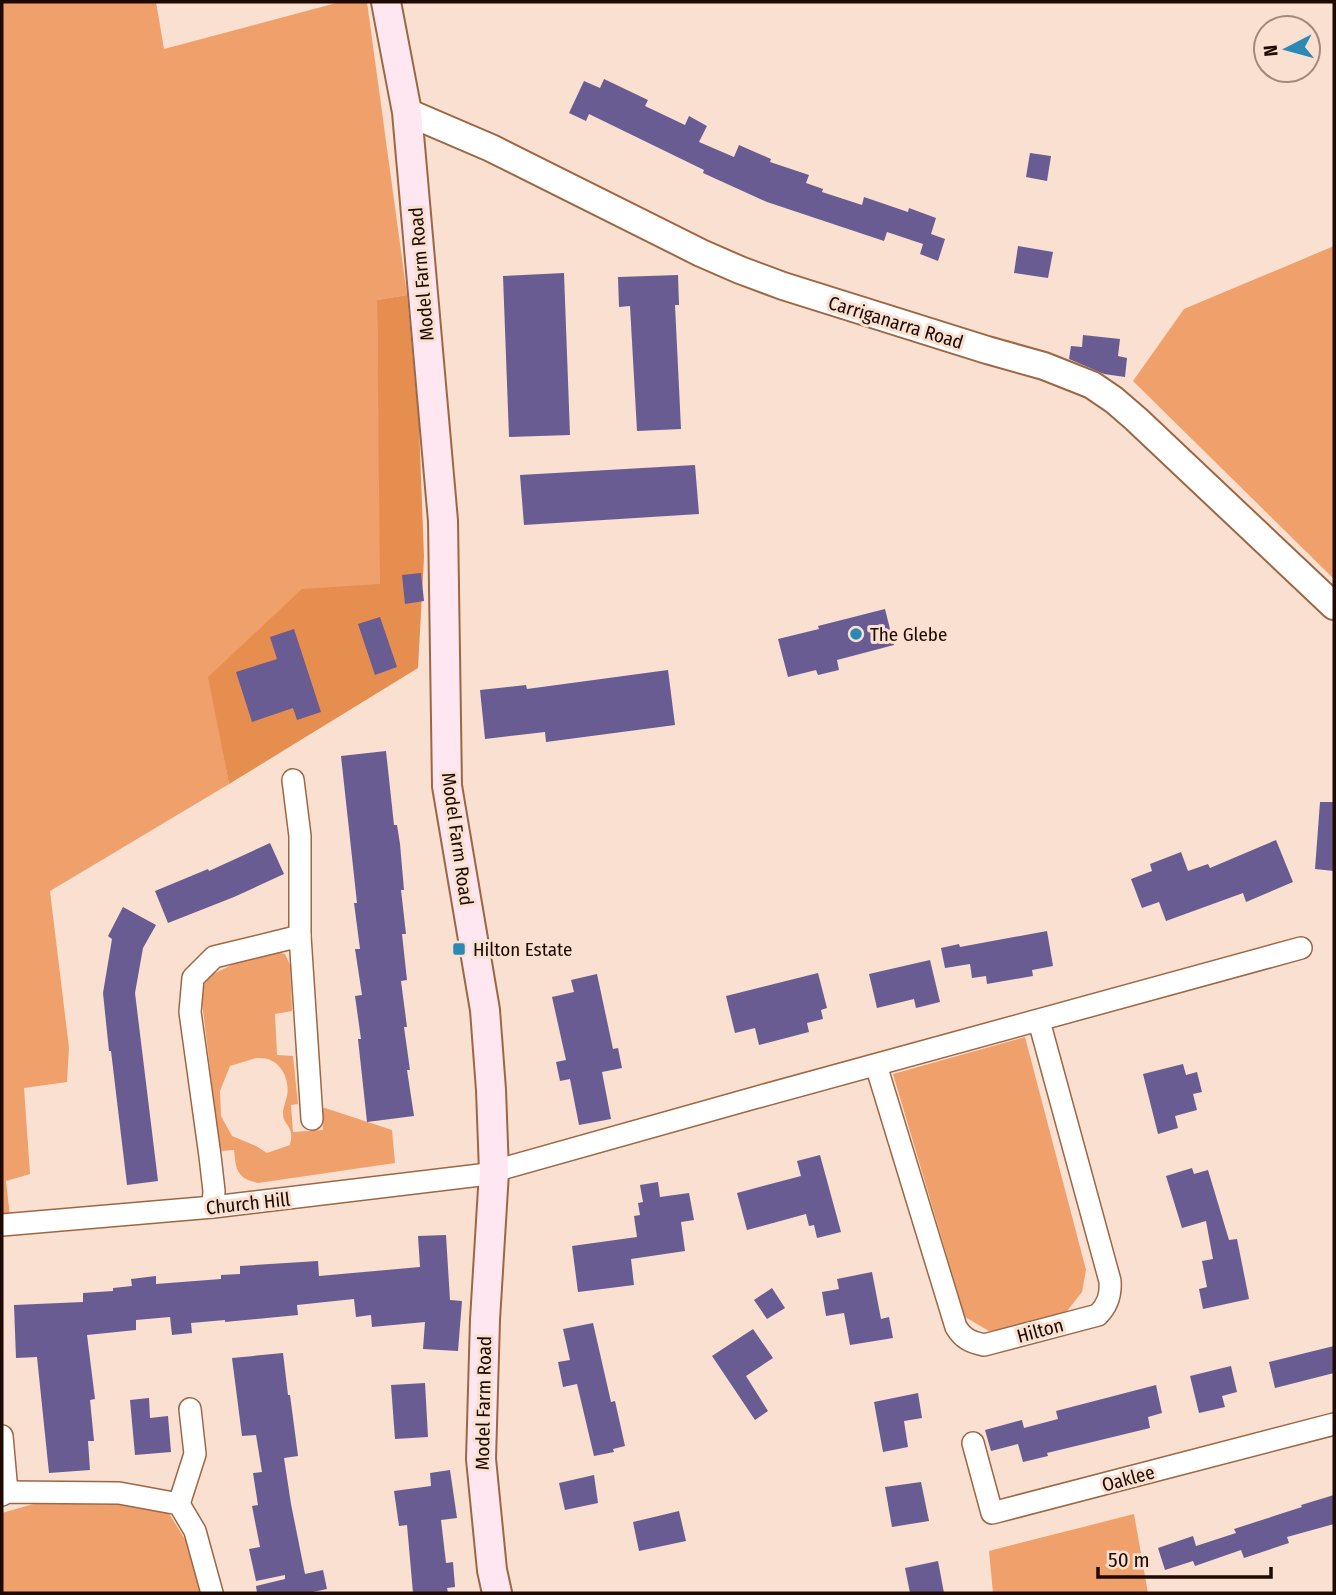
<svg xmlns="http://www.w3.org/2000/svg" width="1336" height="1595" viewBox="0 0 1336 1595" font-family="'Fira Sans Condensed',sans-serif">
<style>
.green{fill:#f0a06b;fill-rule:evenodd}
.forest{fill:#e68d50}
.building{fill:#685c92}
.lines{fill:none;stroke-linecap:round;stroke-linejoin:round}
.minor-casing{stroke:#9c6744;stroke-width:24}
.tertiary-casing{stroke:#9c6744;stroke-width:30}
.secondary-casing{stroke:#9c6744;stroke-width:32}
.minor{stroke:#fff;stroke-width:21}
.tertiary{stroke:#fff;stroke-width:26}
.secondary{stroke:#fee7f0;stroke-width:28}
.poi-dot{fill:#2b89b5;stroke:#f9e0d1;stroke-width:2.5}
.labels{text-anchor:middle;stroke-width:6;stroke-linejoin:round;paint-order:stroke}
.street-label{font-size:19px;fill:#1e0a00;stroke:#f9e0d1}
.poi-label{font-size:19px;fill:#1e0a00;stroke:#f9e0d1;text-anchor:start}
</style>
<rect width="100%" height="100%" fill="#f9e0d1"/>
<g class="green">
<path d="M2,2H156L164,49L340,2H367L407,295L377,300L381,585L302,590L209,677L229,784L50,891L69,1048L67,1082L24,1088L30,1174L6,1181L10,1216L2,1217Z"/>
<path d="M1334,246V579L1133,381L1184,309Z"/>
<path d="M265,949L285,954L290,965L292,1011L275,1014L277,1055L293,1056L298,1104L291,1105L293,1132L323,1130L321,1109L325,1108L392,1130L395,1163L258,1183C236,1178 236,1169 234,1150L220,1151L201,994L205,983L211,975ZM256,1058C260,1058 264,1058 268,1059C283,1064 290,1082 287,1096C286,1101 283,1108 283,1113C283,1127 295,1124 290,1145L267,1153L256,1146L232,1136L221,1116L220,1091L230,1066Z"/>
<path d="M1025,1037L1086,1270L1082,1292L1067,1311L1037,1324L1019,1328L989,1331L965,1317L893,1074Z"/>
<path d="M72,1493L165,1507L191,1549L203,1593H2V1513Z"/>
<path d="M1134,1514L1148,1593H993L989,1551Z"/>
</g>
<path class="forest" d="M407,295L419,424L424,557L418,668L229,784L208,677L302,589L380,584L377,300Z"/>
<g class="building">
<path d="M604,79L648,100L645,106L685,125L689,116L707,126L699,142L734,157L739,145L771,159L770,162L809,175L806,183L823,189L822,192L862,205L864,197L908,212L909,208L936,218L931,234L945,239L938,261L920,254L923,244L887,232L884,241L767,202L703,173L704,170L589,114L586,121L569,113L584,81L600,88Z"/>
<path d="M1030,153L1051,156L1047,181L1026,177Z"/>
<path d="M1018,246L1053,252L1048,278L1014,273Z"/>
<path d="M564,273L570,435L509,437L503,276Z"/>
<path d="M678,275L679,305H675L681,429L637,431L630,306L619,307L618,277Z"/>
<path d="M1083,335L1120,339L1118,356L1127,358L1125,377L1104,374L1069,359L1071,346L1082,347Z"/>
<path d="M695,465L699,514L524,525L520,475Z"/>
<path d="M421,573L424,601L405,604L402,575Z"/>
<path d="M885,609L894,645L837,660L839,670L818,675L816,670L788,677L778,639L819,629L818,626Z"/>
<path d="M380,617L397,667L375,675L358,624Z"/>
<path d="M294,629L321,712L297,720L293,708L252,722L236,672L277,659L270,637Z"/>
<path d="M668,670L675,725L546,742L545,732L485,739L480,690L526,685L527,689Z"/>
<path d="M386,751L394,825H397L400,844L404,890H401L406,934H402L407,980L401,981L407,1027H404L410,1070H407L414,1116L367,1122L358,1039H361L355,996L362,995L355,949H360L354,903H357L341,756Z"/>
<path d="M1320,802H1334V871L1315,869Z"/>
<path d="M1276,840L1293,882L1246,902L1243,893L1166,921L1159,902L1142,908L1131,879L1152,871L1150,864L1181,852L1188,871L1208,864L1210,868Z"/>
<path d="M270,843L284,874L234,897L168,923L155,891L208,869L209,871Z"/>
<path d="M123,907L156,925L143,948L135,993L158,1181L127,1185L111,1051H109L103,993L112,939L108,936Z"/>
<path d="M1047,931L1053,966L1032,970L1033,976L987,984L986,976L972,978L970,964L945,968L941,948L959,944L960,947Z"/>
<path d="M930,960L940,1002L916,1008L914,999L877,1008L869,974Z"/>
<path d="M818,973L827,1008L821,1010L823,1019L807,1023L809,1032L759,1045L755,1028L735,1033L726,996Z"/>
<path d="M597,974L613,1049L618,1048L622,1068L602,1072L611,1119L579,1125L570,1079L560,1081L556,1062L566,1060L552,997L574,992L571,980Z"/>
<path d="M1183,1064L1186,1075L1197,1072L1202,1092L1193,1094L1197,1110L1175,1116L1178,1128L1158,1134L1143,1074Z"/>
<path d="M820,1155L841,1232L817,1238L814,1225L809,1226L806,1214L747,1230L737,1193L801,1176L797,1161Z"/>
<path d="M1192,1168L1194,1174L1208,1170L1229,1240L1237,1239L1249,1299L1203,1309L1199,1289L1207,1287L1202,1261L1213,1259L1206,1221L1182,1228L1166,1176Z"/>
<path d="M658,1182L660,1197L689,1193L694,1220L681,1222L685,1251L631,1259L634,1285L578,1292L572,1246L637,1237L634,1216L640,1215L638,1203L643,1202L640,1185Z"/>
<path d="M446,1235L450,1300L462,1301L458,1351L423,1349L425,1322L372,1327L371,1315L356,1317L354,1299L297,1305L298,1315L225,1322V1320L191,1323L192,1333L172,1335L170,1317L136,1320V1330L87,1335L95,1399L90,1400L94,1441H88L90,1470L49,1473L37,1357L16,1358L14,1305L83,1302V1293L113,1291V1288L132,1286L131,1279L156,1276V1284L221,1279V1275L240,1274V1266L318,1261L319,1276L420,1267L418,1236Z"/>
<path d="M872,1272L881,1319L889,1317L893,1338L850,1345L844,1313L826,1316L822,1292L839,1289L837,1279Z"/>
<path d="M772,1288L785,1308L767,1319L754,1300Z"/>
<path d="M593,1323L611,1402L615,1401L625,1446L613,1449L614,1452L594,1456L577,1384L563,1387L558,1362L570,1360L563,1329Z"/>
<path d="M753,1329L773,1358L746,1376L768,1411L755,1420L712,1356Z"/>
<path d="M1334,1346V1373L1275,1388L1269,1362Z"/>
<path d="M283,1353L288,1395H290L298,1456L284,1458L291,1504L305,1574L323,1570L327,1589L308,1593H257L256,1586L285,1579V1575L256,1581L249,1549L260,1547L252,1506L258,1505L253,1473L262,1472L256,1435L242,1436L232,1358Z"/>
<path d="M1231,1366L1237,1392L1222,1396L1225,1407L1199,1413L1190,1376Z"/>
<path d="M425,1383L428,1437L395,1439L391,1385Z"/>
<path d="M1156,1385L1162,1413L1148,1417L1150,1428L1047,1453L1048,1456L1023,1462L1018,1444L991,1451L985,1430L1022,1420L1024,1428L1058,1419L1056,1411Z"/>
<path d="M918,1393L922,1418L904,1421L908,1447L883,1452L874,1402Z"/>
<path d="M149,1398L150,1418L168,1416L171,1452L135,1455L130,1400Z"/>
<path d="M450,1470L457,1518L441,1520L446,1563L453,1562L455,1587L447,1588L448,1593H413L407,1525L399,1526L394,1491L431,1486L430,1473Z"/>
<path d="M594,1475L598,1503L565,1510L559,1483Z"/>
<path d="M921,1482L929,1521L892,1527L885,1487Z"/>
<path d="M1334,1495V1524L1287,1537L1289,1543L1244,1558L1241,1550L1195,1566L1193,1561L1165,1570L1158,1548L1193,1536L1196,1546L1236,1533L1234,1529L1302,1507L1301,1505Z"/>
<path d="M679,1511L686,1541L639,1551L633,1522Z"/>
<path d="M938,1561L944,1593H910L905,1568Z"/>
</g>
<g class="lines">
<defs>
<g id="minor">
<path d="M293,780L300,836V936L312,1119"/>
<path d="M876,1065L956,1327C963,1339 971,1342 984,1345L1098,1315C1108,1305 1111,1295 1110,1281L1039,1021"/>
<path d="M213,1207L214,1191L210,1156L190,1012L193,978L214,957L300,936"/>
<path d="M2,1225L213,1207L480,1175L754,1098L1301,948"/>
<path d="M2,1436L7,1492"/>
<path d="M973,1443L992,1513L1334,1424"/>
<path d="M2,1495L7,1492L119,1493L179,1504L195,1531L212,1593"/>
<path d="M179,1504L195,1454L190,1409"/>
</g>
<path id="tertiary" d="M407,112L491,148L701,253L740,270L783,286L987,350L1044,366L1092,385L1114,400L1136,419L1334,606"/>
<path id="secondary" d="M386,2L407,112L443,521L447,786L485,1010L491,1090L494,1172L485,1320L481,1459L492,1570L497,1593"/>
</defs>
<use href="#minor" class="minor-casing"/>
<use href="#tertiary" class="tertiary-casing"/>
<use href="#secondary" class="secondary-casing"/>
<use href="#minor" class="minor"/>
<use href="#tertiary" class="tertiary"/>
<use href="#secondary" class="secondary"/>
</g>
<g class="poi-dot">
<circle cx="856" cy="634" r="7"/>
<rect x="452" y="942" width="14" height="14" rx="3.5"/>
</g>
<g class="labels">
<g class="street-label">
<text transform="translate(421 274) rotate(-95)" y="7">Model Farm Road</text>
<text transform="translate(896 322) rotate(17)" y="7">Carriganarra Road</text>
<text transform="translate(458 839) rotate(82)" y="7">Model Farm Road</text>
<text transform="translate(248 1203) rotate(-6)" y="7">Church Hill</text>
<text transform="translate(1040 1330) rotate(-15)" y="7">Hilton</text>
<text transform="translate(483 1403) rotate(-89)" y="7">Model Farm Road</text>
<text transform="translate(1128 1478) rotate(-15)" y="7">Oaklee</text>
</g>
<g class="poi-label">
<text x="870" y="641">The Glebe</text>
<text x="473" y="956">Hilton Estate</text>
</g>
</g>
<rect width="1336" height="1595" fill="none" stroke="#1e0a00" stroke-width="7"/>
<g transform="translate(1287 49) rotate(264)"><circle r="33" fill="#f9e0d1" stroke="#a18a7d" stroke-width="2"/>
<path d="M0-5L12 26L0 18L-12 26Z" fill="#2b89b5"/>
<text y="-10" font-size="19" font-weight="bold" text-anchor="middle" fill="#1e0a00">N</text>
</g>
<path d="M1098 1567v10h173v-10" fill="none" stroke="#1e0a00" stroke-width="3.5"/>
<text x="1108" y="1567" font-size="21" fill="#1e0a00" stroke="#f9e0d1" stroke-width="5" paint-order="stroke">50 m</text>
</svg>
